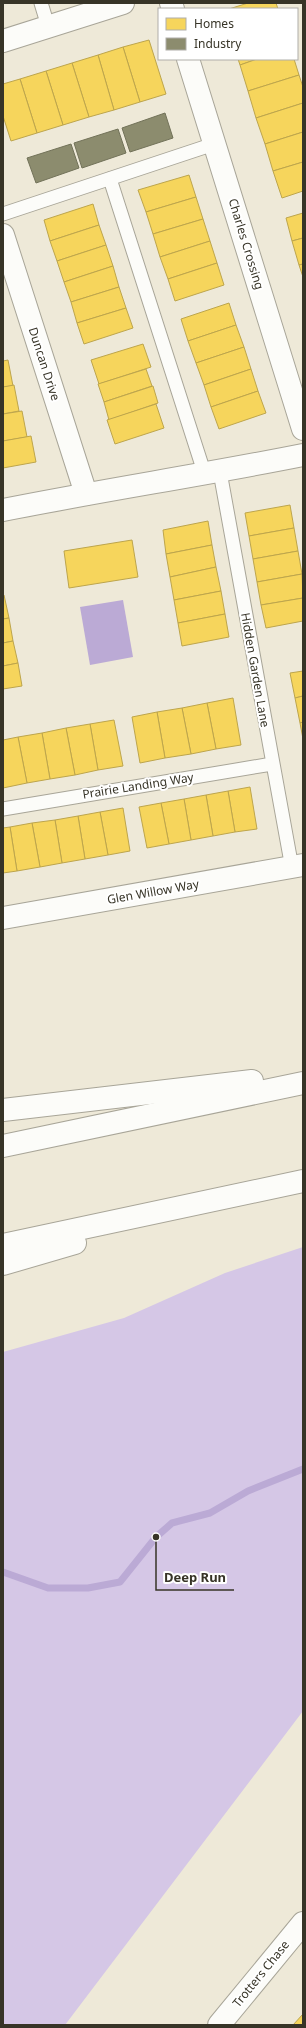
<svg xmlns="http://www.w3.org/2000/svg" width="306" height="2028" viewBox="0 0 306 2028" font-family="'Noto Sans',sans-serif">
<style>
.forest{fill:#d5c7e6}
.water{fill:#bbaad5}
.homes{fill:#f6d55c;stroke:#bda54c}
.industry{fill:#8c8c6e;stroke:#727259}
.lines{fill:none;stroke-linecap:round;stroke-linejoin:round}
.stream{stroke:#bbaad5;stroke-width:7}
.lane-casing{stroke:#a8a598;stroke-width:15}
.street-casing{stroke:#a8a598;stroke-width:24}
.highway-casing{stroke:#a8a598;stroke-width:24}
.lane{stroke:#fcfcf9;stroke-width:13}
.street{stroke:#fcfcf9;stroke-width:22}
.highway{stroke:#fcfcf9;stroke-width:22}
.labels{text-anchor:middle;stroke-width:4;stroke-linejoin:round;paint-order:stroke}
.street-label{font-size:12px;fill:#373427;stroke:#fff}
.leader{fill:none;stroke:#373427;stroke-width:1.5}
.callout-dot{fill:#373427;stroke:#fff;stroke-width:1.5}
.callout-label{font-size:13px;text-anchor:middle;font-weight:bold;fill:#373427;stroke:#fff;stroke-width:4;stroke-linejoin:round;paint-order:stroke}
</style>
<rect width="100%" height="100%" fill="#eee9d8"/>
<path class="forest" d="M303,1247V1711L65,2025H3V1352L124,1318L225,1273Z"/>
<path class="water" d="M123,600L133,657L90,665L80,607Z"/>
<g class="homes">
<path d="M248,3H276L278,9H229Z"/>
<path d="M149,40L166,94L140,102L123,47Z"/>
<path d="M123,47L140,102L114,110L98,55Z"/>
<path d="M98,55L114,110L89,117L72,63Z"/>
<path d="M238,59H257L240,65Z"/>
<path d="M257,59H294L299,75L248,91L240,65Z"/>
<path d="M72,63L89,117L63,125L46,71Z"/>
<path d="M46,71L63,125L37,133L20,79Z"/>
<path d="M299,75L303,87V103L256,118L248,91Z"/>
<path d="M20,79L37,133L11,141L3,116V84Z"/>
<path d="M303,103V132L265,144L256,118Z"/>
<path d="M303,132V162L273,171L265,144Z"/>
<path d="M303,162V191L282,198L273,171Z"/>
<path d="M189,175L196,197L146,212L138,190Z"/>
<path d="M196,197L203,219L153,234L146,212Z"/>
<path d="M93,204L99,225L50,241L44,220Z"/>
<path d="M303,213V238L292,241L286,218Z"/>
<path d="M203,219L210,241L160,257L153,234Z"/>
<path d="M99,225L106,245L57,261L50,241Z"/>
<path d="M303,238V264L299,265L292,241Z"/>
<path d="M210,241L217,263L168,279L160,257Z"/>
<path d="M106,245L113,266L64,282L57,261Z"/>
<path d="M217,263L224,285L175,301L168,279Z"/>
<path d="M303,264V277L299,265Z"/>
<path d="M113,266L119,287L71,302L64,282Z"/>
<path d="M119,287L126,308L77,323L71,302Z"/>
<path d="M229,303L236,325L188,341L181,319Z"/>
<path d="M126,308L133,328L84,344L77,323Z"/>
<path d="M236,325L244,347L196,363L188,341Z"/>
<path d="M143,344L151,367L99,384L91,360Z"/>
<path d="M244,347L251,369L204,385L196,363Z"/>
<path d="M8,360L13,386L3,387V361Z"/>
<path d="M146,369L152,386L104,402L98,384Z"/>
<path d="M251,369L258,391L211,407L204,385Z"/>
<path d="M14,385L19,411L3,414V387Z"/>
<path d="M153,386L158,403L109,420L104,402Z"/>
<path d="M258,391L266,413L219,429L211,407Z"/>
<path d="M156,404L164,428L115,444L107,420Z"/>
<path d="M22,411L27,437L3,441V414Z"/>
<path d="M31,436L36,462L3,468V441Z"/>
<path d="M290,505L294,528L249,536L245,513Z"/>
<path d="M208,521L212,545L166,554L163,530Z"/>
<path d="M294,528L298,551L253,559L249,536Z"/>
<path d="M132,540L138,577L69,588L64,551Z"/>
<path d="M212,545L216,567L170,577L166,554Z"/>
<path d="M298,551L302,574L257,582L253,559Z"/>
<path d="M216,567L221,591L174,600L170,577Z"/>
<path d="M302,574L303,598L261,605L257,582Z"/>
<path d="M221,591L225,614L178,623L174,600Z"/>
<path d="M4,595L9,618L3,619V596Z"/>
<path d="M303,598V621L266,628L261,605Z"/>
<path d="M225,614L229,637L182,646L178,623Z"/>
<path d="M9,618L13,641L3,643V619Z"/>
<path d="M13,641L18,663L3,666V643Z"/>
<path d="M18,663L22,686L3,689V666Z"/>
<path d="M303,671V696L295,698L290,673Z"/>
<path d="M303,696V722L300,723L295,698Z"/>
<path d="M233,698L241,745L216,749L207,703Z"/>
<path d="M207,703L216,749L191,754L182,708Z"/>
<path d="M182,708L191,754L165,758L157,712Z"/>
<path d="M157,712L165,758L140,763L132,717Z"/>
<path d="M114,720L123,766L98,770L90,724Z"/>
<path d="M303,722V739L300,723Z"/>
<path d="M90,724L98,770L75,775L66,728Z"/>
<path d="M66,728L75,775L50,779L42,733Z"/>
<path d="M42,733L50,779L27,783L18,737Z"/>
<path d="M18,737L27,783L3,788V740Z"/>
<path d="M250,787L257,829L235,832L228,791Z"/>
<path d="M228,791L235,832L213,836L206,795Z"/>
<path d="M206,795L213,836L191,840L184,799Z"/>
<path d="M184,799L191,840L169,844L161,803Z"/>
<path d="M161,803L169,844L147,848L139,807Z"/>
<path d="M123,808L130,851L108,855L100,812Z"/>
<path d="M100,812L108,855L85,859L78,816Z"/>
<path d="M78,816L85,859L62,863L55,820Z"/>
<path d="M55,820L62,863L40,867L32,823Z"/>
<path d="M32,823L40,867L17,871L10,827Z"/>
<path d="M10,827L17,871L3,873V828Z"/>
<path d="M303,2014V2025H293Z"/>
</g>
<g class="industry">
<path d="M165,113L173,138L130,152L122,128Z"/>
<path d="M118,129L126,153L82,168L74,143Z"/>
<path d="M71,144L79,168L36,183L27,158Z"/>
</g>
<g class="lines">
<path class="stream" d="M3,1572L48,1588H88L120,1582L156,1537L172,1523L210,1513L248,1491L303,1469"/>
<defs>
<g id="lane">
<path d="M41,3L48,26"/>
<path d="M110,179L205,475"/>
<path d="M3,214L214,144"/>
<path d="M220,472L292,868"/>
<path d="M3,809L272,764"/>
</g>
<g id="street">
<path d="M171,3L173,9"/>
<path d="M3,41L123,3"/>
<path d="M188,59L303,429"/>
<path d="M3,235L86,494"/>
<path d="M3,510C103,490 203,475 303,455"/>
<path d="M3,918L303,865"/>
<path d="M219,2025L303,1923"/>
</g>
<g id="highway">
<path d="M3,1110L252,1081"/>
<path d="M3,1146L303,1083"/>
<path d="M3,1245L303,1181"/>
<path d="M3,1264L75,1243"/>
</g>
</defs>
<use href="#lane" class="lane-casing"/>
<use href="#street" class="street-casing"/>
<use href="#highway" class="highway-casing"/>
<use href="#lane" class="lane"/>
<use href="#street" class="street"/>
<use href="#highway" class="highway"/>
</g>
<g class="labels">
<g class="street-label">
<text transform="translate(246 244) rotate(73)" y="4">Charles Crossing</text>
<text transform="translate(44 364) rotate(72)" y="4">Duncan Drive</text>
<text transform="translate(255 670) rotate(80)" y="4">Hidden Garden Lane</text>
<text transform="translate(138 786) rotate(-9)" y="4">Prairie Landing Way</text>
<text transform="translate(153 892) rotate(-10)" y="4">Glen Willow Way</text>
<text transform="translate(261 1974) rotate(-51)" y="4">Trotters Chase</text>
</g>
</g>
<path class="leader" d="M156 1537L156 1590H234"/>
<circle class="callout-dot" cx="156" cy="1537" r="4"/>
<g class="callout-label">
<text x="195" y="1582">Deep Run</text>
</g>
<rect width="306" height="2028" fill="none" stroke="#373427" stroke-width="8"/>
<rect x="158" y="8" width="140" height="52" fill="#ffffff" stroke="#afaea9"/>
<rect x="166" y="18" width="20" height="12" fill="#f6d55c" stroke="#afaea9"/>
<text x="194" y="28" font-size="12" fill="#373427">Homes</text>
<rect x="166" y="38" width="20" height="12" fill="#8c8c6e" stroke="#afaea9"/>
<text x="194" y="48" font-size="12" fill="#373427">Industry</text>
</svg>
